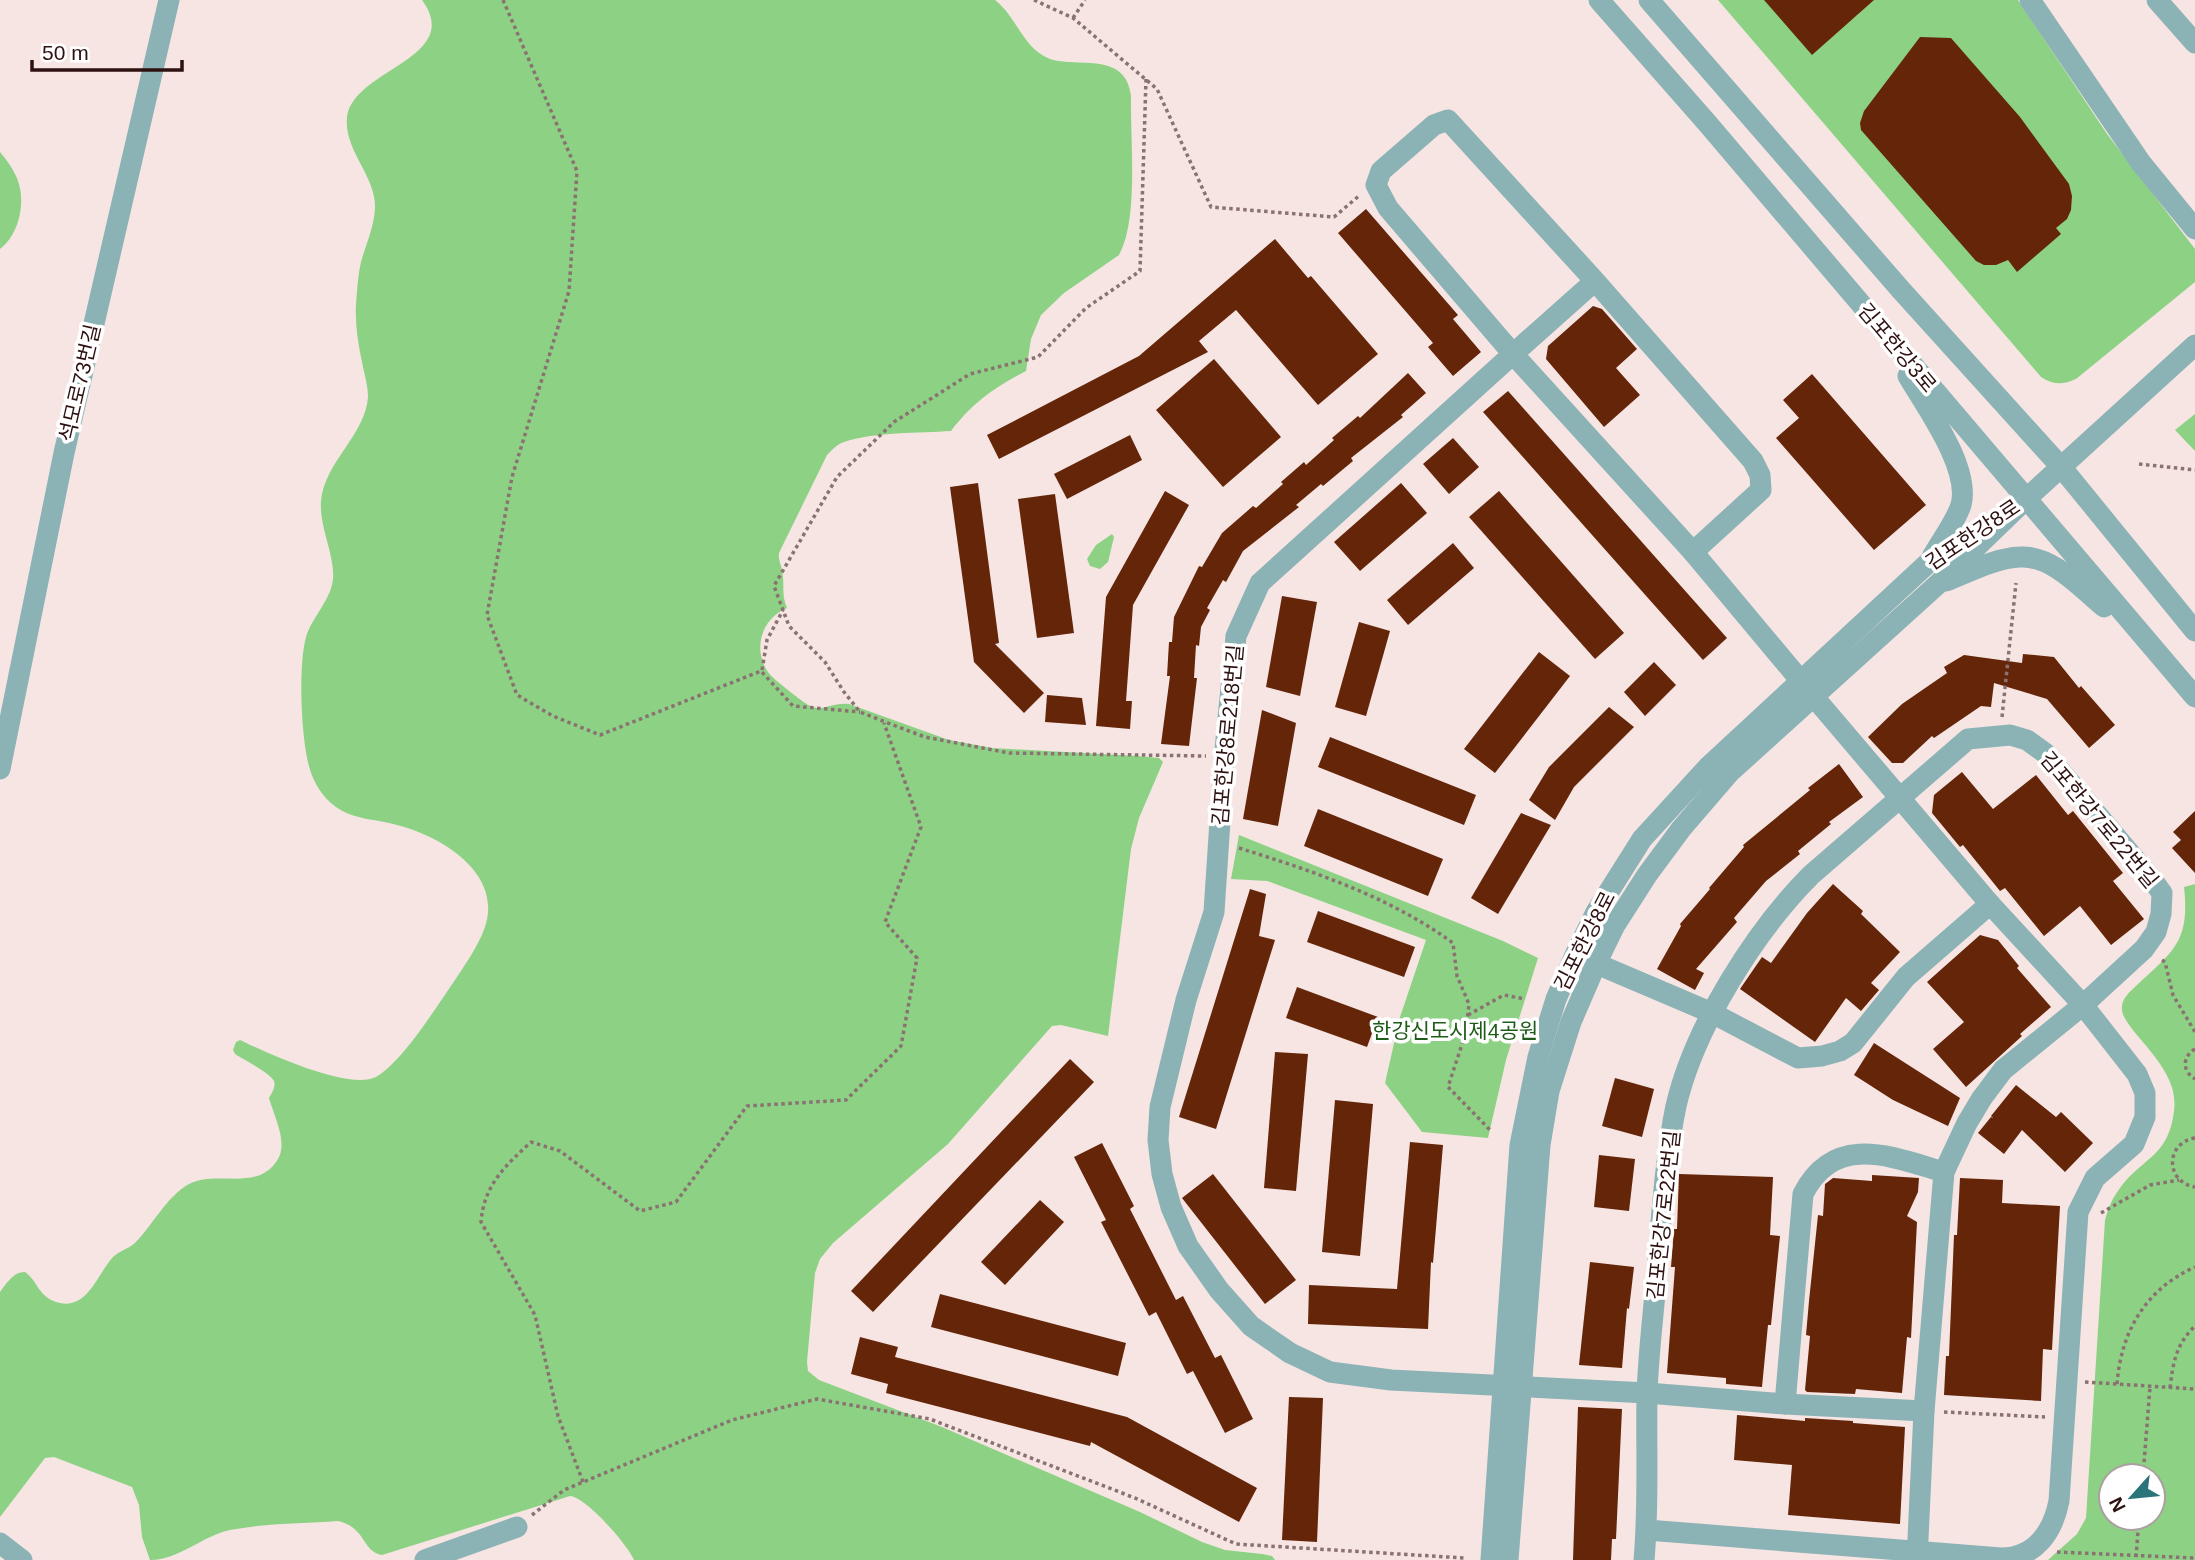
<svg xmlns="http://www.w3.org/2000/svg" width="2195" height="1560" viewBox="0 0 2195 1560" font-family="Arial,'Noto Sans KR',sans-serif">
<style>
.green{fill:#8dd284;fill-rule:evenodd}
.building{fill:#642509}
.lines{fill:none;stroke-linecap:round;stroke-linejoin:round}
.path{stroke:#897271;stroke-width:3.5;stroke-dasharray:3.5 3.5;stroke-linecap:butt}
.minor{stroke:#8bb2b5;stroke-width:21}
.labels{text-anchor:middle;stroke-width:7;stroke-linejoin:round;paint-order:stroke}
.street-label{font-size:21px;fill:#2e1111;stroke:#fff}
.park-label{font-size:21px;fill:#1f5b19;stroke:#fff}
</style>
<rect width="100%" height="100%" fill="#f6e5e3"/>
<g class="green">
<path d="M422,0H995C1017,17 1023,49 1050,59C1079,68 1126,51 1131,96C1130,139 1139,219 1119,255L1064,293L1041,315L1031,339L1026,371C995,387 972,403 951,431C920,433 873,432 844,442C837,444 832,450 827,455L779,553C778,560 781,563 782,571C785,584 781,594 787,608C762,618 752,649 768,672C775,681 785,687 793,694C800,699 808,707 817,708C825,709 835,702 849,704L949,740L992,748L1137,756L1159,758L1163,762L1139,818L1131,849L1108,1036L1061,1025L1052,1026L948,1144L833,1243L820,1259L815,1273L807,1362L808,1371L819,1380L942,1427L1140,1512L1202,1542L1225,1550L1262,1554L1272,1556L1275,1560H634C628,1545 586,1497 570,1496L382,1555C361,1551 367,1528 338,1521C303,1524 265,1523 230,1530C202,1536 179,1560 150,1560L142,1537L139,1505L132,1487L54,1457L45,1458L0,1517V1292C7,1283 13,1272 25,1272C39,1282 38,1298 60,1303C88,1309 98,1273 113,1257C119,1251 128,1249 135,1243C153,1225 166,1197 189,1184C217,1169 258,1193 278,1159C288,1142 274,1116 269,1098C272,1093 276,1087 274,1081C269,1072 244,1060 235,1054L233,1050L236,1042L240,1040C267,1053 349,1091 376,1077C402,1062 435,1009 453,983C464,966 478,947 485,927C503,873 441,836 397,825C377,819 354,820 336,807C322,797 313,782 309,766C301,736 298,667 306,637C312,617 331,600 333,579C335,555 319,527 321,501C325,461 365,436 368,397C368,385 364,373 362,362C358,343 355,324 356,305C357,291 358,275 361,262C366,244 375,225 375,206C375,175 344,150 347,118C352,69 465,59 422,0Z"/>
<path d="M1718,0H2018L2107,134L2195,249V282L2076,379C2063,385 2053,385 2041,377Z"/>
<path d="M0,152C6,159 12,167 16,176C27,199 20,234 0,249Z"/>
<path d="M2195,414V451L2175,430Z"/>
<path d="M1112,534L1114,537L1108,562L1100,569L1090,566L1087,559L1096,545Z"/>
<path d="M1239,835L1503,941L1538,958L1506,1060L1488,1138L1422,1132L1385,1083L1400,1017L1426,940L1267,881L1231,879Z"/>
<path d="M2195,884V1560H2048L2077,1534L2086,1518L2105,1220C2108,1210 2111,1200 2118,1191C2141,1157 2168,1159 2174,1111C2181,1064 2118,1029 2122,1006C2123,997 2130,992 2137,985C2174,951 2190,941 2184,887ZM2111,1476H2153V1518H2111Z"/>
</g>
<g class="building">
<path d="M1764,0H1874L1812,55Z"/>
<path d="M1920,37L1951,38L2020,117L2069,184L2072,196L2071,210L2067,219L2056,228L2061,234L2017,272L2008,260L1996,265H1984L1976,261L1861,130L1860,123L1864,111Z"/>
<path d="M1366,209L1458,315L1453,319L1481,352L1453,376L1428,347L1433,343L1338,233Z"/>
<path d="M1275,239L1308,278L1311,276L1378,354L1318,405L1236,310L1199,341L1208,352L999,459L987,435L1139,356Z"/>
<path d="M1593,306L1602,309L1637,349L1616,368L1640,395L1604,427L1546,359L1548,346Z"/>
<path d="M1214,359L1281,437L1223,487L1156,410Z"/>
<path d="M1408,373L1426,393L1401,415L1403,417L1351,458L1353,461L1323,486L1321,484L1296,505L1299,507L1243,551L1226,582L1223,580L1207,608L1210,610L1201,627L1199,646L1196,645L1194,678H1197L1189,746L1161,744L1170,676H1167L1169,642H1172L1174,617L1199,566L1202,567L1222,533L1253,506L1256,508L1283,484L1281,482L1304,462L1306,465L1334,440L1332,438L1358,416L1360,418Z"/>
<path d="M1812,374L1926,505L1874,550L1776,438L1799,418L1783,400Z"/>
<path d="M1508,391L1727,638L1703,660L1483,412Z"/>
<path d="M1130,435L1142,460L1067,499L1054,474Z"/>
<path d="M1453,438L1479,467L1449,494L1423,464Z"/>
<path d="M978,483L999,643L995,644L1044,693L1024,713L974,662L950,487Z"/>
<path d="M1401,483L1427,513L1360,571L1334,542Z"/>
<path d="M1165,491L1189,505L1133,605L1126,701H1132L1130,729L1096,726L1106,597Z"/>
<path d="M1499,491L1624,633L1595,659L1469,517Z"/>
<path d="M1055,494L1074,633L1037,638L1018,499Z"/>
<path d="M1453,543L1474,568L1408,625L1387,600Z"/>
<path d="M1282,596L1317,602L1300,696L1266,687Z"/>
<path d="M1359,622L1390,631L1366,716L1335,707Z"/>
<path d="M1539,652L1570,676L1495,773L1464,749Z"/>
<path d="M2023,654L2054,657L2079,688L2081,686L2115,725L2089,748L2047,699L1994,683L1991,707L1981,706L1934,738L1932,736L1903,763H1892L1868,737L1902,704L1947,673L1944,667L1964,655L2022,663Z"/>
<path d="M1654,662L1676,685L1645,716L1624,692Z"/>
<path d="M1047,695L1082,698L1086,725L1045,722Z"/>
<path d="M1609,707L1634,727L1574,787L1555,820L1529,800L1549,767Z"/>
<path d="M1262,710L1296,723L1278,826L1243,819Z"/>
<path d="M1330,737L1476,795L1464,825L1318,767Z"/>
<path d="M1839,764L1863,797L1829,822L1831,824L1798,851L1800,854L1766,881L1734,918L1737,922L1696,969L1704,973L1695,990L1657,969L1681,926L1680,924L1710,889L1709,888L1744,847L1743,845L1810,790L1808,788Z"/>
<path d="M1962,772L1993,809L2036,775L2068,815L2073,811L2123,873L2113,881L2144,919L2111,945L2080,906L2044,936L2005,888L2000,891L1963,845L1960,847L1932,813L1934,795Z"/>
<path d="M1318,809L1443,859L1428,896L1304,846Z"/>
<path d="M2195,811V873L2172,848L2181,840L2173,832Z"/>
<path d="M1521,813L1551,825L1498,914L1471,898Z"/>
<path d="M1833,884L1863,911L1861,914L1900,952L1871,983L1879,990L1861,1011L1846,998L1815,1042L1740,989L1762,957L1771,963L1807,913Z"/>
<path d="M1250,889L1266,894L1259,936L1275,940L1216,1129L1179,1117Z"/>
<path d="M1318,911L1415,947L1404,977L1307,942Z"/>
<path d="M1980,935L1998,940L2019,966L2017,968L2051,1007L2020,1034L2022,1036L1966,1087L1933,1049L1964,1022L1927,982Z"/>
<path d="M1297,987L1378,1017L1367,1047L1286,1018Z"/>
<path d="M1874,1043L1960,1098L1948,1126L1893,1100L1854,1075Z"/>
<path d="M1275,1052L1308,1054L1296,1191L1264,1188Z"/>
<path d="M1070,1059L1094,1082L873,1312L851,1291Z"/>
<path d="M1615,1078L1654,1089L1642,1137L1602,1126Z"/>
<path d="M2016,1085L2056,1117L2061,1112L2093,1143L2065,1172L2022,1130L2004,1154L1978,1133L1991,1117L1993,1118L1991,1116Z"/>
<path d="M1335,1100L1373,1104L1360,1256L1322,1252Z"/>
<path d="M1410,1142L1443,1145L1433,1263L1431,1262L1428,1329L1308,1324L1309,1285L1397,1289Z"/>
<path d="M1102,1143L1134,1206L1130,1209L1176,1300L1183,1296L1215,1358L1221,1355L1253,1419L1225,1433L1193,1371L1187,1374L1156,1312L1149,1316L1101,1222L1106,1220L1074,1157Z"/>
<path d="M1599,1155L1635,1159L1629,1211L1594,1207Z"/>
<path d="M1213,1174L1296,1280L1265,1304L1182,1198Z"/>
<path d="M1679,1174L1773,1177L1770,1235L1780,1236L1771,1325H1768L1762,1387L1726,1384V1378L1667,1373L1675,1267H1671L1674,1229H1677Z"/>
<path d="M1872,1175L1919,1178L1918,1192L1907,1216L1917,1222L1911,1338L1907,1337L1902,1393L1856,1389L1855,1394L1807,1392L1805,1390L1810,1336L1806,1335L1809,1301L1818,1215L1823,1216L1825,1184L1833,1178L1872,1181Z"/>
<path d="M1960,1178L2003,1180L2002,1203L2060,1206L2052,1350L2043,1349L2041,1401L1944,1395L1946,1356H1949L1954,1235H1957Z"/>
<path d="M1040,1200L1064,1222L1005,1285L981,1262Z"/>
<path d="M1590,1262L1634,1267L1629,1309L1627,1308L1622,1368L1579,1365Z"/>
<path d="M940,1294L1126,1343L1118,1376L931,1327Z"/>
<path d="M860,1337L898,1347L895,1357L1127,1417L1257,1488L1239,1522L1091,1442L1090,1446L886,1393L888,1384L851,1374Z"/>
<path d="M1289,1397L1323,1398L1317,1542L1282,1540Z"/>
<path d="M1578,1407L1622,1409L1616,1539H1612L1611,1560H1573Z"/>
<path d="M1737,1415L1805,1421V1418L1853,1421V1423L1905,1427L1900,1524L1788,1515L1792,1465L1734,1460Z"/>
</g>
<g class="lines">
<g class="path">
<path d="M503,0L577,171L569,291L512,477L487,615L517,695L553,716L600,735L761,671L793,706L860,712"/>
<path d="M1034,0L1073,18L1157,89L1211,207L1334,217L1360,195"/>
<path d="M1073,18L1085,0"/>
<path d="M1146,79L1140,271L1086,308L1038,357L970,374L894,422L837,477L774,586L789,626L825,662L844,692L860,712L883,721L925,737L1009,753L1206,756"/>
<path d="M2139,464L2195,470"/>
<path d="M762,670L767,640L783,610"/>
<path d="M2002,717L2016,583"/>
<path d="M1239,848C1313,871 1390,897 1453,943L1457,976L1469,1004L1466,1032L1448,1087L1490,1130"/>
<path d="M2162,960L2165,962L2173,995L2195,1032"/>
<path d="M1468,1015L1504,995L1525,999"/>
<path d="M2195,1049C2182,1057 2182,1071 2195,1079"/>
<path d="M2195,1138C2165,1143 2165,1182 2195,1187"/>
<path d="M2101,1213L2150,1185L2179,1180"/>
<path d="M2085,1382L2195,1389"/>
<path d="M2117,1384C2121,1331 2146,1289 2195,1267"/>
<path d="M2170,1388C2173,1363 2176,1344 2195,1326"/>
<path d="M1944,1412L2045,1417"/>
<path d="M2143,1476L2150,1387"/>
<path d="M583,1482L558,1416L535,1315L481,1222C484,1185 505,1166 531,1142L560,1151L640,1211L676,1202L747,1106L846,1100L901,1046L917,958L885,922L921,827L884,723"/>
<path d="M532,1515L564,1490L732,1420L817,1399L930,1419L1135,1498L1236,1544L1464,1558"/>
<path d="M2057,1552L2195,1558"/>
<path d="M2136,1557L2139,1518"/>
</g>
<g class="minor">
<path d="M1599,0L1708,124L2195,697"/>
<path d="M1649,0L1901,290L2062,468L2195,631"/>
<path d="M2030,0L2141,163L2195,229"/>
<path d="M2157,0L2195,43"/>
<path d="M1595,281L1513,354L1388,208L1376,185L1381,171L1434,125L1448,120L1595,281L1753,461L1760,475L1761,490L1693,552"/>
<path d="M1908,376C1926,407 1971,468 1961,505C1955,523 1941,541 1932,557"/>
<path d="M1946,581C1969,572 1995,558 2020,557C2052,555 2081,588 2104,607"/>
<path d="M1800,680L1693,552L1513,354L1260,583L1236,636L1224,760L1214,912L1186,1000L1160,1107L1158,1140L1162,1174L1171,1207L1188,1246L1219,1290L1251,1326L1290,1353L1330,1372L1391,1380L1647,1393L1785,1404L1924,1411"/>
<path d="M0,769L64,453L169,0"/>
<path d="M1583,958L1712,1013L1798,1058L1822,1056L1840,1051L1853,1043L1906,977L1990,904"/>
<path d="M1785,1404L1803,1194C1835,1132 1892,1157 1944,1172"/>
<path d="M1647,1530L2001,1558C2036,1558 2053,1531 2059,1501L2078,1212L2095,1178L2134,1144L2145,1117V1093L2137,1074L2083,1005L1990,904L1814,697"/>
<path d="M0,1543L22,1560"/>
<path d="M425,1560L517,1527"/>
<path d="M1491,1560L1520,1145L1538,1057L1556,999L1575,955L1596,912L1642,839L1708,767L1928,563L1983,527"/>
<path d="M1508,1560L1540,1145L1549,1091L1571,1022L1596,964L1615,925L1647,875L1681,829L1730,772L1938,584L2026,499L2195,345"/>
<path d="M1644,1560C1649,1505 1646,1451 1647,1396C1648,1354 1654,1311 1657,1269C1662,1214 1665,1159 1676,1106C1694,1028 1755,931 1811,875L1968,739L2010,735L2027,740L2045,753L2151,878L2162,893L2161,914L2156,932L2144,949L2083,1005L2003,1070L1982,1098L1967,1123L1944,1172L1924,1411L1917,1560"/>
</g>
</g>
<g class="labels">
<g class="street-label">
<text transform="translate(1897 348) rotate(50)" y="7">김포한강3로</text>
<text transform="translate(80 383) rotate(-77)" y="7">석모로73번길</text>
<text transform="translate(1973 535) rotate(-34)" y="7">김포한강8로</text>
<text transform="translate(1228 735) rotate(-85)" y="7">김포한강8로218번길</text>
<text transform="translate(2099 820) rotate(50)" y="7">김포한강7로22번길</text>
<text transform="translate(1585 941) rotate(-63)" y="7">김포한강8로</text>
<text transform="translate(1664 1215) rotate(-84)" y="7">김포한강7로22번길</text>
</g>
<g class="park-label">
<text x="1455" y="1038">한강신도시제4공원</text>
</g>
</g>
<g transform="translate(2132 1497) rotate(243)"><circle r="33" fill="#ffffff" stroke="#aba0a0" stroke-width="2"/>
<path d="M0-5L12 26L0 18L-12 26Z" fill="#2a747a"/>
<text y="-10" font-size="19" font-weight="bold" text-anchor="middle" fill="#2e1111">N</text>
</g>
<path d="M32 60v10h150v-10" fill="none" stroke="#2e1111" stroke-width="3.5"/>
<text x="42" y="60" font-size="21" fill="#2e1111" stroke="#ffffff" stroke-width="5" paint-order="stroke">50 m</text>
</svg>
